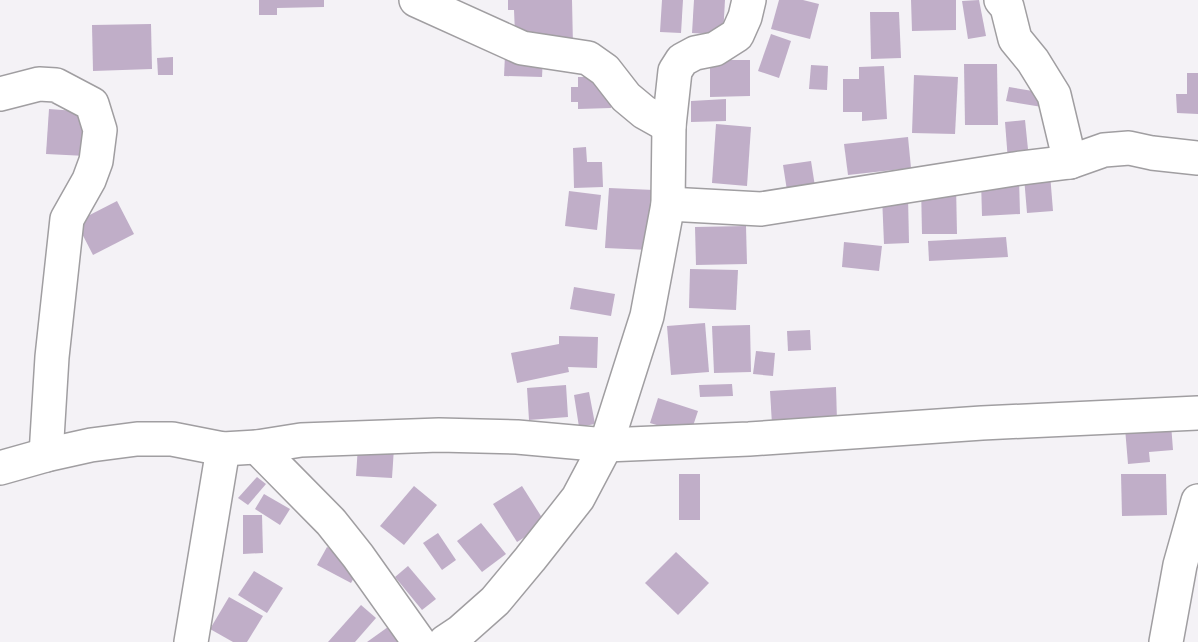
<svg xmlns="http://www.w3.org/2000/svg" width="1198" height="642" viewBox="0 0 1198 642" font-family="'Fira Sans Condensed',sans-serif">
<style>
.building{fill:#c0aec8}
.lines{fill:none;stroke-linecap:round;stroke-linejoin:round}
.minor-casing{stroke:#a09ea1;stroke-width:36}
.minor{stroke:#fff;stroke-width:33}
</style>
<rect width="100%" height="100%" fill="#f4f2f6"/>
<g class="building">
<path d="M259,0H324V7L277,8V15H259Z"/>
<path d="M508,0H572L573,46L515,34L514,10H508Z"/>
<path d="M662,0H683L681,33L660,32Z"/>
<path d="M694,0H725L723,35L692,33Z"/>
<path d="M779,0H803L819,4L810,39L771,29Z"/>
<path d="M911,0H956V30L912,31Z"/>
<path d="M979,0L986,36L968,39L962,1Z"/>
<path d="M870,12H899L901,58L871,59Z"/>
<path d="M151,24L152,69L93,71L92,25Z"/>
<path d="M771,34L791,41L779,78L758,71Z"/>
<path d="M505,55L543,56L542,77L504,76Z"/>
<path d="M173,57V75H158L157,58Z"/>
<path d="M710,60H750V96L710,97Z"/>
<path d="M964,64H997L998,125H965Z"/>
<path d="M811,65L828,66L827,90L809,89Z"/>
<path d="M884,66L887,119L862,121V112H843V79H859V67Z"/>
<path d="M1187,73H1198V114L1177,113L1176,94H1187Z"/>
<path d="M914,75L958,77L955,134L912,133Z"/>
<path d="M578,77H610L611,108L578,109V102H571V87H578Z"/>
<path d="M1009,87L1045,93L1042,107L1006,101Z"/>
<path d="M726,99V121L691,122V101Z"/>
<path d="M49,109L89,112L86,156L46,154Z"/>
<path d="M1025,120L1029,159L1008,161L1005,122Z"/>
<path d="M716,124L751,127L747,186L712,183Z"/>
<path d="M908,137L911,168L848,175L844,144Z"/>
<path d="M586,147L587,162H602L603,187L574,188L573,148Z"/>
<path d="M811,161L816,193L788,197L783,165Z"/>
<path d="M1050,174L1053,211L1027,213L1024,177Z"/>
<path d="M1019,178L1020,214L982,216L981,180Z"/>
<path d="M921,185H956L957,234H922Z"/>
<path d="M609,188L654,190L649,250L605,248Z"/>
<path d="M569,191L601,195L597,230L565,226Z"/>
<path d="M882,196H908L909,243L884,244Z"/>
<path d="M117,201L134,234L93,255L76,222Z"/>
<path d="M746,226L747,264L696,265L695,227Z"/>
<path d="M1006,237L1008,257L929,261L928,241Z"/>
<path d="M844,242L882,246L879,271L842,267Z"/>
<path d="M690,269L738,270L736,310L689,308Z"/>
<path d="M574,287L615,294L611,316L570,309Z"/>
<path d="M705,323L709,372L671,375L667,326Z"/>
<path d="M750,325L751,372L714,373L712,326Z"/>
<path d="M810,330L811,350L788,351L787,331Z"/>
<path d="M559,336L598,337L597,368L568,367L569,372L517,383L511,353L559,344Z"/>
<path d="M756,351L775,353L773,376L753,374Z"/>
<path d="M732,384L733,396L700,397L699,385Z"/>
<path d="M566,385L568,417L529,420L527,388Z"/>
<path d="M836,387L837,421L772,424L770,391Z"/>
<path d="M589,392L595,424L579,427L574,395Z"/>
<path d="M658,398L698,411L690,435L650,423Z"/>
<path d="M1171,424L1173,450L1149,452L1150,462L1128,464L1125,428Z"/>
<path d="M358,446L394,448L392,478L356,476Z"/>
<rect x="679" y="474" width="21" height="46"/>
<path d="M1121,474H1166L1167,515L1122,516Z"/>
<path d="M257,477L266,484L248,505L238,498Z"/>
<path d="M414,486L437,505L404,545L380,526Z"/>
<path d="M522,486L546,524L517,542L493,504Z"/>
<path d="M264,494L290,509L280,525L255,509Z"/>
<path d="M243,515H262L263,553L243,554Z"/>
<path d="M481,523L506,554L482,572L457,541Z"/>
<path d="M438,533L456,560L442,570L423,543Z"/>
<path d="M327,547L361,565L351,583L317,565Z"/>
<path d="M676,552L709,583L678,615L645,583Z"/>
<path d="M408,566L436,599L422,610L395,577Z"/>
<path d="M254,571L283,588L267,613L238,595Z"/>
<path d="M229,597L263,616L247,642H233L210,629Z"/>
<path d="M361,605L376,618L355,642H328Z"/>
<path d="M388,627L400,642H367Z"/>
</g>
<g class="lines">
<defs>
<g id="minor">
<path d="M416,0L522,48L588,58L605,70L626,97L644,112L669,126"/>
<path d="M1001,0L1007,7L1015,39L1033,61L1054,95L1070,162"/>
<path d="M0,94L39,84L56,85L92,104L100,130L96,161L89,180L67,219L52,357L46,455"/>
<path d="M668,204L761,209L1014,169L1070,162L1104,150L1129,148L1152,153L1198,158"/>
<path d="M257,447L331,522L358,556L419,642"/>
<path d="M0,468L46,455L91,445L137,439H172L223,449L257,447L301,440L439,435L517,437L606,445L749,439L982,423L1198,413"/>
<path d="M191,642L223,449"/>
<path d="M445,642L460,632L495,601L530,559L578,498L606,445L647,316L668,204L669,126L675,71L682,60L695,53L715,49L737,35L745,17L749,0"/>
<path d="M1166,642L1180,565L1198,501"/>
</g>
</defs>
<use href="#minor" class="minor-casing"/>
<use href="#minor" class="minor"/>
</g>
</svg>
